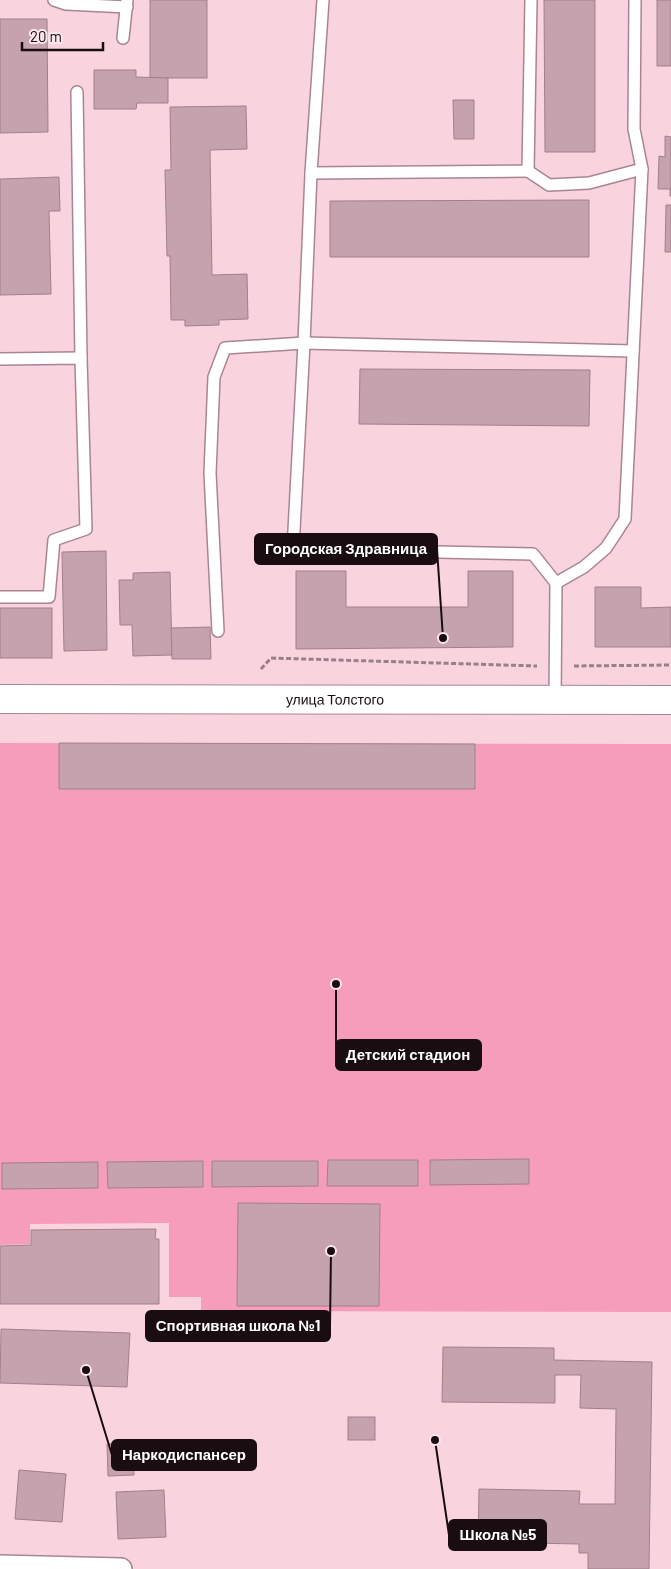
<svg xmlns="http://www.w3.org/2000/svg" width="671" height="1569" viewBox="0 0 671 1569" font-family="Barlow,sans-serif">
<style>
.green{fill:#f79dbc}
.building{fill:#c5a2ad;stroke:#a1808a}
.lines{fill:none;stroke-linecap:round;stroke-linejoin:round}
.lane-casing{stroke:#a88691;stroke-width:14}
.street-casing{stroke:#a88691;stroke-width:24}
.secondary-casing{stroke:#a88691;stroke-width:30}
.path{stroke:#997f87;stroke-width:3;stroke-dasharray:5 2.5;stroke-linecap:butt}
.lane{stroke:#fff;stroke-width:11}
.street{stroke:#fff;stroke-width:21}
.secondary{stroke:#fff;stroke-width:28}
.labels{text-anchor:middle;stroke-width:4;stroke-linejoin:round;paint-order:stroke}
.street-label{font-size:14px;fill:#190d11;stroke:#fde6ed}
.leader{fill:none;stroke:#190d11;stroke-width:2}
.callout-dot{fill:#190d11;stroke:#fde6ed;stroke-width:2}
.callout{fill:#190d11;stroke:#190d11;stroke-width:2}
.callout-label{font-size:15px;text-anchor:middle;font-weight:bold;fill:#fff}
</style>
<rect width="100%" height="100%" fill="#f9d4df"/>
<path class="green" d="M0,743L671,744V1312L201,1311V1297H169V1223L30,1224V1244L0,1245Z"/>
<g class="building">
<rect x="150" y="0" width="57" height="78"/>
<path d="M544,0H595V152H545Z"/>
<rect x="657" y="0" width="14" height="66"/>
<path d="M0,19H47L48,132L0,133Z"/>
<path d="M94,70H136V77L168,78V103H137L136,109H94Z"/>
<path d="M453,100H474V139H454Z"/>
<path d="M246,106L247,149L210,150L212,275L247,274L248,319L219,320V325L185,326V320H171L170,256H167L165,170H171L170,107Z"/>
<path d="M665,136L671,137V196H670V189H658L659,156L665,157Z"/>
<path d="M59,177L60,211H49L51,294L0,295V179Z"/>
<path d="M589,200V257H330V201Z"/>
<path d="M666,205H671V252H665Z"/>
<path d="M360,369L590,370L589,426L359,424Z"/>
<path d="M106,551L107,650L64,651L62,552Z"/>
<path d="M296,571H346V607H468V571H513V647L296,649Z"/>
<path d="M170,572L172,655L133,656L132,625H120L119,580H133V573Z"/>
<path d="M595,587H641V608L671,607V647H595Z"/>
<rect x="0" y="608" width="52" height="50"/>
<path d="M210,627L211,659H172L171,628Z"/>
<path d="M59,743L475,744V789H59Z"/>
<path d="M529,1159V1184L430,1185V1160Z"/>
<path d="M328,1160H418V1186H327Z"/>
<path d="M203,1161V1187L108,1188L107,1162Z"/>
<path d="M212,1161H318V1186L212,1187Z"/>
<path d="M98,1162V1188L2,1189V1163Z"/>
<path d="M238,1203L380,1204L379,1306H237Z"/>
<path d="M156,1229L155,1239H159V1304H0V1246L31,1245V1230Z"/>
<path d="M1,1329L130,1333L127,1387L0,1383Z"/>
<path d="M443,1347L554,1348V1360L652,1362L649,1569H588V1553H579V1544L478,1542L479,1489L580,1491L579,1504H615L616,1409L580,1408L581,1375H555V1403L442,1402Z"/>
<rect x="348" y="1417" width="27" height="23"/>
<path d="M133,1443L134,1475L108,1476L107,1444Z"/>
<path d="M19,1470L66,1474L62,1522L15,1519Z"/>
<path d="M164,1490L166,1537L118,1539L116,1492Z"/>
</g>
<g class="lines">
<defs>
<g id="lane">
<path d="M54,0L66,4L127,7"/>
<path d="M323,0L311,173L304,343L293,549L533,554L556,583L555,700"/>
<path d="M123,38L127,0"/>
<path d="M77,92L81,358"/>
<path d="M528,171L549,185L589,183L642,169"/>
<path d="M311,173L528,171L531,0"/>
<path d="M0,359L81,358L86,529L54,540L49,597H0"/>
<path d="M556,583L584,567L606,548L625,519L642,169L634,129L635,0"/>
<path d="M218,631L210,473L214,377L225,348L304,343L633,351"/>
</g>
<path id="street" d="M0,1566L121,1569"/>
<g id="secondary">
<path id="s1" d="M0,699L671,700"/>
</g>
</defs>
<use href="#lane" class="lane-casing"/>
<use href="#street" class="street-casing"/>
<use href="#secondary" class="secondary-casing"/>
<g class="path">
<path d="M574,666L671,665"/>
<path d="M261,669L271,658L537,666"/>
</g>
<use href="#lane" class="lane"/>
<use href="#street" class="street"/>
<use href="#secondary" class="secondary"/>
</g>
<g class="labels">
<g class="street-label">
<text dy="5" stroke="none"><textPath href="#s1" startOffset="335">улица Толстого</textPath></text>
</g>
</g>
<path class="leader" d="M443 638L437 549M336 984L336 1055M331 1251L330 1326M86 1370L112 1455M435 1440L449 1535"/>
<g class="callout-dot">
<circle cx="443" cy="638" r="5"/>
<circle cx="336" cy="984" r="5"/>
<circle cx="331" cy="1251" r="5"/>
<circle cx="86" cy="1370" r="5"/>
<circle cx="435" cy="1440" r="5"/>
</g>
<g class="callout">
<rect x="255" y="534" width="182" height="30" rx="5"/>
<rect x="336" y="1040" width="145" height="30" rx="5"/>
<rect x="146" y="1311" width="184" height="30" rx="5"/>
<rect x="112" y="1440" width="144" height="30" rx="5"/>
<rect x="449" y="1520" width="97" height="30" rx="5"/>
</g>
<g class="callout-label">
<text x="346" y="554">Городская Здравница</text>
<text x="408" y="1060">Детский стадион</text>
<text x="238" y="1331">Спортивная школа №1</text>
<text x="184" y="1460">Наркодиспансер</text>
<text x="498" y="1540">Школа №5</text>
</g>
<path d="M22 42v8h81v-8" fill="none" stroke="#190d11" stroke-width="2.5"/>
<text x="30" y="42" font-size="15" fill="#190d11" stroke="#fde6ed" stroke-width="4" paint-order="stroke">20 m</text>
</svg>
